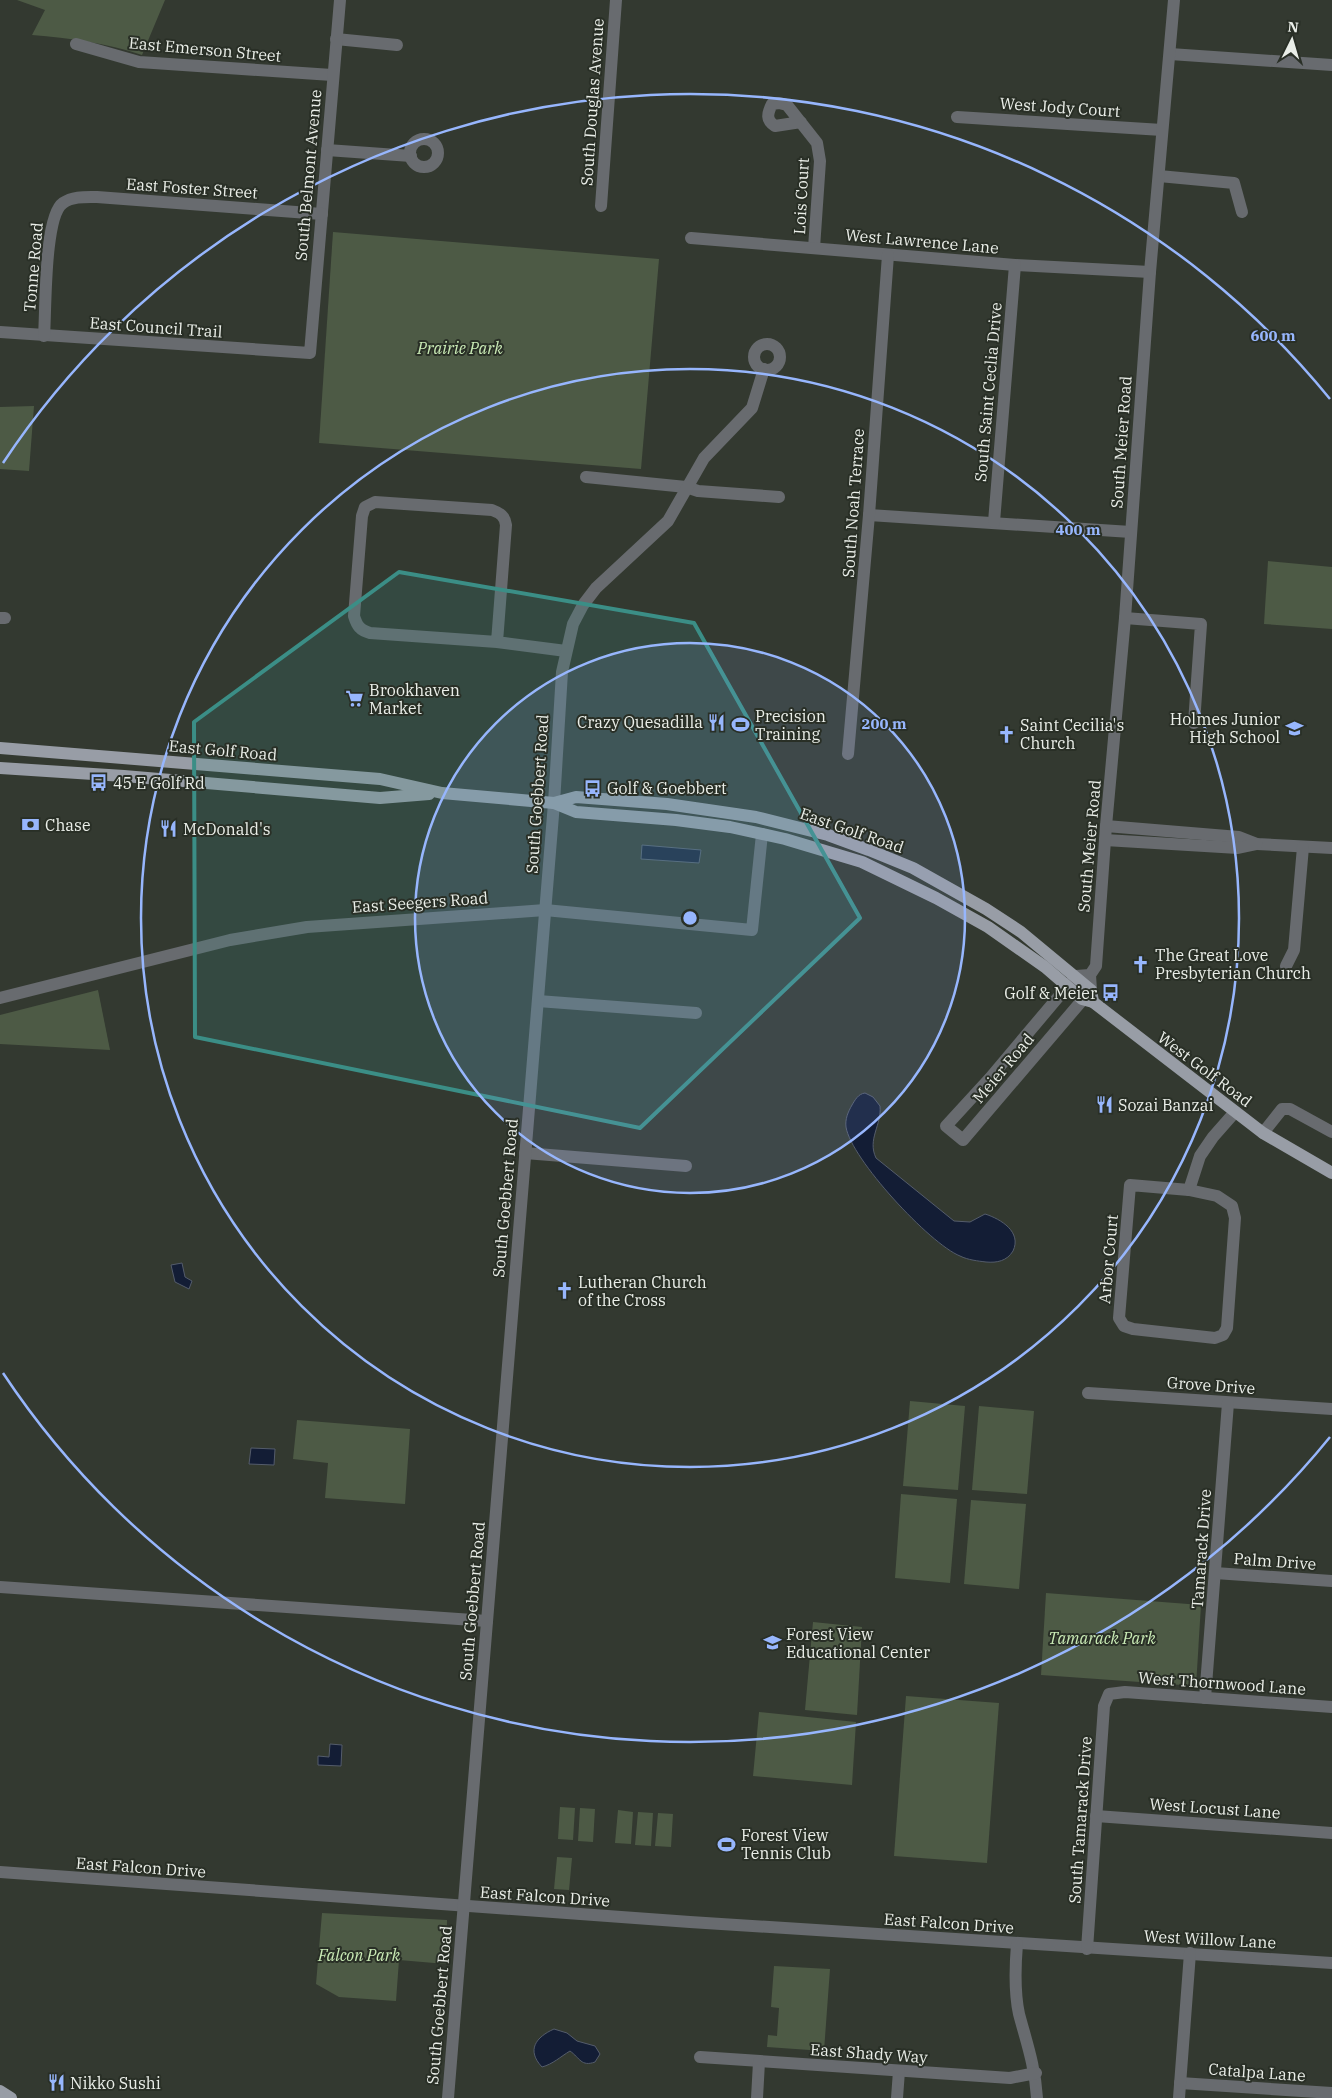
<svg xmlns="http://www.w3.org/2000/svg" width="1332" height="2098" viewBox="0 0 1332 2098" font-family="'IBM Plex Serif',serif">
<style>
.green{fill:#4d5a45}
.water{fill:#131d35;stroke:#545c6b}
.lines{fill:none;stroke-linecap:round;stroke-linejoin:round}
.minor{stroke:#686b6f;stroke-width:12}
.major{stroke:#989da6;stroke-width:12}
.marked{fill:#3b8e86;fill-opacity:0.2;stroke:#3b8e86;stroke-width:4;stroke-linejoin:round}
.ring{fill:none;stroke:#97b6fd;stroke-width:2.5}
.labels{text-anchor:middle;stroke-width:4;stroke-linejoin:round;paint-order:stroke}
.street-label{font-size:16px;fill:#eaeee8;stroke:#292f26}
.park-label{font-size:16px;font-style:italic;fill:#caebb6;stroke:#292f26}
.poi-label{font-size:16px;fill:#eaeee8;stroke:#292f26;text-anchor:start}
.centre{fill:#97b6fd;stroke:#292f26;stroke-width:2.5}
.ring-label{font-size:15px;text-anchor:middle;font-weight:bold;fill:#97b6fd;stroke:#292f26;stroke-width:4;stroke-linejoin:round;paint-order:stroke}
</style>
<rect width="100%" height="100%" fill="#333930"/>
<g class="green">
<path d="M17,0H165L142,55C106,43 70,38 32,35L45,10Z"/>
<path d="M333,232L659,259L641,469L319,443Z"/>
<path d="M34,406L29,471L0,469V407Z"/>
<path d="M1268,561L1332,567V629L1264,624Z"/>
<path d="M98,990L110,1050L0,1044V1015Z"/>
<path d="M910,1401L965,1406L958,1490L903,1486Z"/>
<path d="M979,1406L1034,1411L1027,1494L972,1490Z"/>
<path d="M297,1420L410,1429L405,1504L325,1498L328,1463L293,1459Z"/>
<path d="M901,1494L957,1499L950,1583L895,1578Z"/>
<path d="M971,1500L1026,1504L1019,1589L964,1584Z"/>
<path d="M1046,1593L1201,1605L1196,1686L1041,1675Z"/>
<path d="M813,1622L862,1627L857,1715L805,1710Z"/>
<path d="M906,1696L999,1703L987,1863L894,1856Z"/>
<path d="M759,1712L856,1722L852,1785L753,1776Z"/>
<path d="M560,1807L575,1808L573,1840L558,1839Z"/>
<path d="M580,1808L595,1809L593,1842L578,1841Z"/>
<path d="M618,1810L633,1812L631,1844L615,1843Z"/>
<path d="M638,1812L653,1813L651,1846L635,1845Z"/>
<path d="M658,1813L673,1814L671,1847L655,1846Z"/>
<path d="M557,1857L572,1858L569,1890L554,1889Z"/>
<path d="M322,1913L447,1920L446,1964L399,1960L396,2001L339,1997L316,1984Z"/>
<path d="M774,1966L830,1969L824,2051L767,2047L768,2035L777,2036L779,2008L771,2007Z"/>
</g>
<g class="water">
<path d="M642,845L701,850L699,863L641,859Z"/>
<path d="M865,1093L873,1097L880,1106C882,1125 867,1139 876,1158L954,1221L970,1222L985,1214C1001,1219 1022,1232 1013,1251C1007,1261 997,1263 986,1262C978,1261 968,1260 960,1256C930,1244 851,1159 846,1127C845,1119 848,1112 852,1105C855,1100 858,1094 865,1093Z"/>
<path d="M182,1263L185,1277L192,1281L189,1289L175,1282L171,1265Z"/>
<path d="M251,1448L275,1449L274,1465L249,1464Z"/>
<path d="M330,1744L342,1745L341,1766L318,1765V1756L329,1757Z"/>
<path d="M554,2029L567,2033L577,2041L595,2046L600,2054L595,2062C581,2067 580,2058 570,2051C560,2057 553,2064 542,2067C526,2050 536,2037 554,2029Z"/>
</g>
<g class="lines">
<g class="minor">
<path d="M336,39L397,45"/>
<path d="M76,44L139,62L332,75"/>
<path d="M1170,54L1332,65"/>
<path d="M957,117L1162,130"/>
<path d="M801,122L775,126C766,120 767,114 772,104L779,103L787,105L817,143L820,161L814,248"/>
<circle cx="424" cy="153" r="14"/>
<path d="M327,150L411,156"/>
<path d="M1159,176L1234,183L1242,212"/>
<path d="M601,206L616,0"/>
<path d="M691,238L1015,265L1150,272"/>
<path d="M0,332L310,353L340,0"/>
<path d="M44,336C46,310 44,216 63,203C73,196 86,197 97,197L322,214"/>
<circle cx="767" cy="357" r="13"/>
<path d="M586,477L686,487L698,491L779,497"/>
<path d="M869,515L1131,532"/>
<path d="M994,522L1015,265"/>
<path d="M0,618H5"/>
<path d="M1125,618L1201,624L1194,723"/>
<path d="M497,642L506,525C505,516 500,513 492,510L375,502L365,507L362,516L354,616C357,626 360,630 370,633L497,642L566,651"/>
<path d="M848,754L869,515L888,255"/>
<path d="M1106,826L1239,837L1257,844L1332,848"/>
<path d="M1105,840L1238,848L1257,844"/>
<path d="M1286,966L1294,950L1303,847"/>
<path d="M1090,975L1076,976L990,1078L946,1126L963,1140L1091,990L1090,975L1096,966L1106,826L1125,618L1150,272L1174,0"/>
<path d="M0,998L230,940L307,927L545,910L752,930L762,834"/>
<path d="M538,1001L696,1013"/>
<path d="M1263,1133L1282,1109H1290L1332,1132"/>
<path d="M525,1153L686,1166"/>
<path d="M1130,1185L1189,1190L1217,1196L1232,1206L1235,1218L1227,1328L1223,1335L1215,1338L1133,1329L1124,1326L1119,1318Z"/>
<path d="M1189,1190L1200,1156L1213,1137L1235,1112"/>
<path d="M1088,1393L1332,1409"/>
<path d="M1215,1573L1332,1581"/>
<path d="M0,1587L487,1621"/>
<path d="M1205,1698L1228,1403"/>
<path d="M1096,1816L1332,1833"/>
<path d="M0,1872L690,1922L1332,1963"/>
<path d="M1017,1944C1015,1968 1014,1991 1019,2014C1027,2044 1035,2066 1037,2098"/>
<path d="M1087,1949L1104,1706L1109,1694L1125,1692L1332,1707"/>
<path d="M700,2057L1010,2078L1036,2073"/>
<path d="M1180,2083L1332,2093"/>
<path d="M448,2098L554,803L562,672L573,624L583,605L596,588L668,521L704,458L752,408L764,369"/>
<path d="M757,2098L759,2062"/>
<path d="M897,2098L899,2071"/>
<path d="M1179,2098L1190,1953"/>
</g>
<g class="major">
<path d="M0,748L380,779L442,793L554,803L576,812L676,820L730,827L785,839L862,862L936,898L988,927L1045,967L1082,999L1093,1002L1263,1133L1332,1173"/>
<path d="M0,768L124,776L380,798L429,794"/>
<path d="M554,803L576,797L667,804L756,817L828,835L869,850L913,868L986,909L1021,932L1091,990L1093,1002"/>
<path d="M0,2091L11,2098"/>
</g>
</g>
<path class="marked" d="M399,572L694,623L860,918L640,1128L195,1037L194,722Z"/>
<circle cx="690" cy="918" r="275" fill="#97b6fd" fill-opacity=".12"/>
<g class="ring">
<circle cx="690" cy="918" r="275"/>
<circle cx="690" cy="918" r="549"/>
<path d="M1330 1437A824 824 0 0 1 3 1373M3 463A824 824 0 0 1 1330 399"/>
</g>
<defs>
<symbol id="supermarket-bare" viewBox="-9 -9 18 18"><path d="M-6-5.5h2.5l.6 2H6L4.5 2H-2.5L-4.4-4H-6ZM-1.5 3.2a1.3 1.3 0 1 0 .1 0ZM3 3.2a1.3 1.3 0 1 0 .1 0Z" fill="#97b6fd" stroke="#292f26" stroke-width="2.5" paint-order="stroke"/></symbol>
<symbol id="restaurant-bare" viewBox="-9 -9 18 18"><path d="M-5-6h1v4h1v-4h1v4h1v-4h1v5L-1.5 .5V6h-2V.5L-5-1ZM5-6V6H3V1.5H1.5Q1.5-4 5-6Z" fill="#97b6fd" stroke="#292f26" stroke-width="2.5" paint-order="stroke"/></symbol>
<symbol id="stadium-bare" viewBox="-9 -9 18 18"><path d="M0-5a6.5 5 0 1 0 0 10a6.5 5 0 1 0 0-10ZM-3.5-1.8h7v3.6h-7Z" fill="#97b6fd" stroke="#292f26" stroke-width="2.5" paint-order="stroke"/></symbol>
<symbol id="school-bare" viewBox="-9 -9 18 18"><path d="M0-5L7-2L0 1L-7-2ZM-4 1L0 2.5L4 1V4Q0 6-4 4Z" fill="#97b6fd" stroke="#292f26" stroke-width="2.5" paint-order="stroke"/></symbol>
<symbol id="church-bare" viewBox="-9 -9 18 18"><path d="M-1.2-6h2.4v3.5h3.3v2.4h-3.3V6h-2.4V-.1h-3.3v-2.4h3.3Z" fill="#97b6fd" stroke="#292f26" stroke-width="2.5" paint-order="stroke"/></symbol>
<symbol id="bus-bare" viewBox="-9 -9 18 18"><path d="M-5-6H5V4H4V6H2V4H-2V6H-4V4H-5ZM-3.5-4V0h7V-4ZM-3.5 1.2v1.5H-2V1.2ZM2 1.2v1.5H3.5V1.2Z" fill="#97b6fd" stroke="#292f26" stroke-width="2.5" paint-order="stroke"/></symbol>
<symbol id="bank-bare" viewBox="-9 -9 18 18"><path d="M-6-4H6V4H-6ZM0-2.3a2.3 2.3 0 1 0 0 4.6a2.3 2.3 0 1 0 0-4.6Z" fill="#97b6fd" stroke="#292f26" stroke-width="2.5" paint-order="stroke"/></symbol>
</defs>
<g fill-rule="evenodd">
<use href="#supermarket-bare" x="342" y="686" width="25" height="25"/>
<use href="#restaurant-bare" x="704" y="710" width="25" height="25"/>
<use href="#stadium-bare" x="728" y="712" width="25" height="25"/>
<use href="#school-bare" x="1282" y="716" width="25" height="25"/>
<use href="#church-bare" x="994" y="722" width="25" height="25"/>
<use href="#bus-bare" x="86" y="770" width="25" height="25"/>
<use href="#bus-bare" x="580" y="776" width="25" height="25"/>
<use href="#bank-bare" x="18" y="812" width="25" height="25"/>
<use href="#restaurant-bare" x="156" y="816" width="25" height="25"/>
<use href="#church-bare" x="1128" y="952" width="25" height="25"/>
<use href="#bus-bare" x="1098" y="980" width="25" height="25"/>
<use href="#restaurant-bare" x="1092" y="1092" width="25" height="25"/>
<use href="#church-bare" x="552" y="1278" width="25" height="25"/>
<use href="#school-bare" x="760" y="1630" width="25" height="25"/>
<use href="#stadium-bare" x="714" y="1832" width="25" height="25"/>
<use href="#restaurant-bare" x="44" y="2070" width="25" height="25"/>
</g>
<g class="labels">
<g class="street-label">
<text transform="translate(205 49) rotate(5)" y="6">East Emerson Street</text>
<text transform="translate(592 102) rotate(-86)" y="6">South Douglas Avenue</text>
<text transform="translate(1060 107) rotate(4)" y="6">West Jody Court</text>
<text transform="translate(308 175) rotate(-85)" y="6">South Belmont Avenue</text>
<text transform="translate(192 188) rotate(4)" y="6">East Foster Street</text>
<text transform="translate(801 196) rotate(-87)" y="6">Lois Court</text>
<text transform="translate(922 241) rotate(5)" y="6">West Lawrence Lane</text>
<text transform="translate(33 267) rotate(-85)" y="6">Tonne Road</text>
<text transform="translate(156 327) rotate(4)" y="6">East Council Trail</text>
<text transform="translate(988 392) rotate(-85)" y="6">South Saint Ceclia Drive</text>
<text transform="translate(1121 442) rotate(-86)" y="6">South Meier Road</text>
<text transform="translate(853 503) rotate(-86)" y="6">South Noah Terrace</text>
<text transform="translate(223 750) rotate(5)" y="6">East Golf Road</text>
<text transform="translate(537 794) rotate(-86)" y="6">South Goebbert Road</text>
<text transform="translate(852 830) rotate(19)" y="6">East Golf Road</text>
<text transform="translate(1089 846) rotate(-85)" y="6">South Meier Road</text>
<text transform="translate(420 902) rotate(-4)" y="6">East Seegers Road</text>
<text transform="translate(1003 1068) rotate(-50)" y="6">Meier Road</text>
<text transform="translate(1205 1069) rotate(37)" y="6">West Golf Road</text>
<text transform="translate(505 1198) rotate(-85)" y="6">South Goebbert Road</text>
<text transform="translate(1108 1259) rotate(-85)" y="6">Arbor Court</text>
<text transform="translate(1211 1385) rotate(4)" y="6">Grove Drive</text>
<text transform="translate(1201 1549) rotate(-86)" y="6">Tamarack Drive</text>
<text transform="translate(1275 1561) rotate(4)" y="6">Palm Drive</text>
<text transform="translate(472 1601) rotate(-85)" y="6">South Goebbert Road</text>
<text transform="translate(1222 1683) rotate(4)" y="6">West Thornwood Lane</text>
<text transform="translate(1215 1808) rotate(4)" y="6">West Locust Lane</text>
<text transform="translate(1080 1820) rotate(-86)" y="6">South Tamarack Drive</text>
<text transform="translate(141 1867) rotate(4)" y="6">East Falcon Drive</text>
<text transform="translate(545 1896) rotate(4)" y="6">East Falcon Drive</text>
<text transform="translate(949 1923) rotate(4)" y="6">East Falcon Drive</text>
<text transform="translate(1210 1939) rotate(3)" y="6">West Willow Lane</text>
<text transform="translate(439 2005) rotate(-85)" y="6">South Goebbert Road</text>
<text transform="translate(869 2053) rotate(4)" y="6">East Shady Way</text>
<text transform="translate(1257 2072) rotate(4)" y="6">Catalpa Lane</text>
</g>
<g class="park-label">
<text x="460" y="354">Prairie Park</text>
<text x="1102" y="1644">Tamarack Park</text>
<text x="359" y="1961">Falcon Park</text>
</g>
<g class="poi-label">
<text x="369" y="696">Brookhaven<tspan x="369" dy="18">Market</tspan></text>
<text x="755" y="722">Precision<tspan x="755" dy="18">Training</tspan></text>
<text x="1280" y="725" text-anchor="end">Holmes Junior<tspan x="1280" dy="18">High School</tspan></text>
<text x="703" y="728" text-anchor="end">Crazy Quesadilla</text>
<text x="1020" y="731">Saint Cecilia's<tspan x="1020" dy="18">Church</tspan></text>
<text x="113" y="789">45 E Golf Rd</text>
<text x="607" y="794">Golf &amp; Goebbert</text>
<text x="45" y="831">Chase</text>
<text x="183" y="835">McDonald's</text>
<text x="1155" y="961">The Great Love<tspan x="1155" dy="18">Presbyterian Church</tspan></text>
<text x="1097" y="999" text-anchor="end">Golf &amp; Meier</text>
<text x="1118" y="1111">Sozai Banzai</text>
<text x="578" y="1288">Lutheran Church<tspan x="578" dy="18">of the Cross</tspan></text>
<text x="786" y="1640">Forest View<tspan x="786" dy="18">Educational Center</tspan></text>
<text x="741" y="1841">Forest View<tspan x="741" dy="18">Tennis Club</tspan></text>
<text x="70" y="2089">Nikko Sushi</text>
</g>
</g>
<circle cx="690" cy="918" r="8" class="centre"/>
<g class="ring-label">
<text x="1273" y="341">600 m</text>
<text x="1078" y="535">400 m</text>
<text x="884" y="729">200 m</text>
</g>
<g transform="translate(1292 40) rotate(5)" stroke="#292f26" stroke-width="4" paint-order="stroke">
<path d="M0-4L9 19L0 12L-9 19Z" fill="#eaeee8"/>
<text y="-8" font-size="14" font-weight="bold" text-anchor="middle" fill="#eaeee8">N</text>
</g>
</svg>
